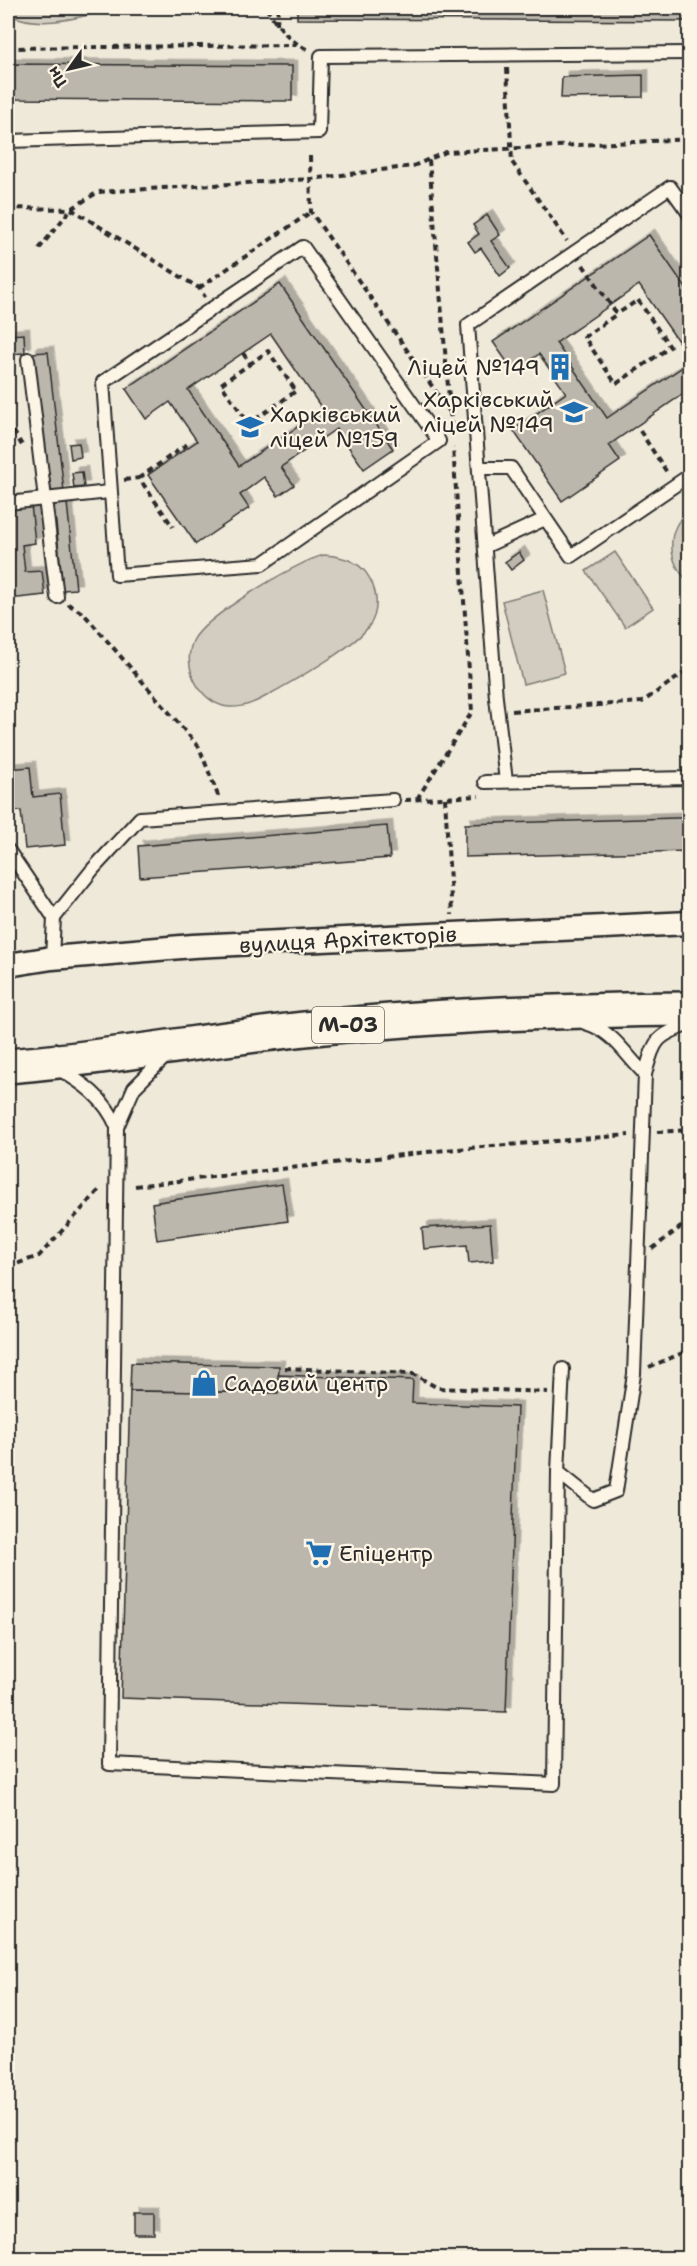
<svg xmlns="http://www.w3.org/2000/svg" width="697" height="2266" viewBox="0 0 697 2266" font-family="'Shantell Sans',sans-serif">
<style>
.green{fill:#d2cdc0;stroke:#7e7c76;stroke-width:1.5}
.building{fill:#bcb7ac;stroke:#2b2b2b;stroke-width:1.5;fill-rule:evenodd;filter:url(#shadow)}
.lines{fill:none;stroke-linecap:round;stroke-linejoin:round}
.lane-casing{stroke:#2b2b2b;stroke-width:16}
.street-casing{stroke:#2b2b2b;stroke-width:27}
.highway-casing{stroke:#2b2b2b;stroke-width:38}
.path{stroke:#2b2b2b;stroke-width:4;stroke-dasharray:6 4.5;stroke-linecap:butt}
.lane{stroke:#fcf5e5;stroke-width:12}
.street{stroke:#fcf5e5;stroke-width:22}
.highway{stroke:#fcf5e5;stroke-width:33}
.labels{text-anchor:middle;stroke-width:4.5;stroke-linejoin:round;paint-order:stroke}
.shield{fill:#fcf5e5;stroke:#6a6863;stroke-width:1.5}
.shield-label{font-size:21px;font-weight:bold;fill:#2b2b2b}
.poi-label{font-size:22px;fill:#2b2b2b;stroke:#fcf5e5;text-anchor:start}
.street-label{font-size:22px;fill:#2b2b2b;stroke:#fcf5e5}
</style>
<defs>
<filter id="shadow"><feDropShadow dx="5.5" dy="-5.5" stdDeviation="0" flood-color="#0004"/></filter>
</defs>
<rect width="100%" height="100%" fill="#efe9da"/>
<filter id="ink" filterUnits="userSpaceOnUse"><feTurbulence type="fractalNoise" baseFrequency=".0167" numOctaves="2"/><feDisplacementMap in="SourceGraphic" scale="12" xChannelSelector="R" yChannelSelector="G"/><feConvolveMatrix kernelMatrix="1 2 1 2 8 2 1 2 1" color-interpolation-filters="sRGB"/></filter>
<g filter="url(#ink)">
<g class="green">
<path d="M8,8H100V12C71,20 36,28 8,14Z"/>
<path d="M689,510V582C667,562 665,530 689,510Z"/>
<path d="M615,552L653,608L625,627L586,571Z"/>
<path d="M324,555C343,556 361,561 370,579C378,594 379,612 369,626C355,647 296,679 272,693C258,701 245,708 229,707C200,704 181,667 193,641C204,617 298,561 324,555Z"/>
<path d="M543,590L565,673L523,684L502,601Z"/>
</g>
<g class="building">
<path d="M297,8H690V21L297,19Z"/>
<path d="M8,64L292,66V101L8,99Z"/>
<path d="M643,75V97L561,98L562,77Z"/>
<path d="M487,215L500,235L491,241L510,268L500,276L481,248L475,252L468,242L479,234L473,225Z"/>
<path d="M649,235L690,294V358L639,285L556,343L607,418L690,362V389L609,445L620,461L562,501L513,430L566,393L539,354L514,372L493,342Z"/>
<path d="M280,284L393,449L364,469L336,429L281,467L294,485L278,496L264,477L240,495L249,508L196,544L148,475L197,441L170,402L146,419L126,389ZM271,334L323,410L239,466L188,390Z"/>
<path d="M24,334L25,353L8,354V335Z"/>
<path d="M48,352L64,491L47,493L31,353Z"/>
<path d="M79,443L81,457L71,459L69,444Z"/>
<path d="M82,472L84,487L74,488L72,473Z"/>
<path d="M67,503L76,589L63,590L54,504Z"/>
<path d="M31,504L35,543L22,545L25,572L42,571L45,595L9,599L8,506Z"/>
<path d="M519,552L524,560L511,570L505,562Z"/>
<path d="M30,767L33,797L60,794L65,845L25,849L21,811L8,812V769Z"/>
<path d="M676,818H690V851L465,857V824Z"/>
<path d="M387,826L390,858L140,877L138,846Z"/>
<path d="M282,1184L288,1221L157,1240L152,1203Z"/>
<path d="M490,1224L493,1261L469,1263L467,1245L424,1249L422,1228Z"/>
<path d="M131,1363L279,1366L278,1393L130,1391Z"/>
<path d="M278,1375L413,1380L412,1403L517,1407L506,1712L121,1698L130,1391L278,1393Z"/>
<rect x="134" y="2212" width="20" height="22"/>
</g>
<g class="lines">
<defs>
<g id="lane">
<path d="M8,141L319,132L321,56L690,53"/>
<path d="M303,247L439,441L262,564L117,575L103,382Z"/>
<path d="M28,359L57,597"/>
<path d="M479,468H511L571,556L690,475"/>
<path d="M8,503L109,492"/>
<path d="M486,546L545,519"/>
<path d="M506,781L496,698L468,325L670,187L690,215"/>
<path d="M485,782L690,778"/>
<path d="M8,850L54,918"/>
<path d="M52,958L54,918L93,869L140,818L393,800"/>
<path d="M585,1023C614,1031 625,1055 645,1074C655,1040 655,1036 690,1024"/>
<path d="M167,1055L134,1088L117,1127L109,1764L554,1784L558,1472"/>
<path d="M57,1068C83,1083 105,1098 117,1127"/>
<path d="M563,1369L558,1472L593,1500L616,1491L634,1374L645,1074"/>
</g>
<path id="street" d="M8,965L52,958L193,946L690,923"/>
<path id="highway" d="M8,1066C110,1058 211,1039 314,1028C439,1015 563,1010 690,1009"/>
</defs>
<use href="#lane" class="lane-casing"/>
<use href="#street" class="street-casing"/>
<use href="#highway" class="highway-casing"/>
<g class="path">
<path d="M266,8C278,25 289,42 309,50"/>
<path d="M277,24L278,8"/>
<path d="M8,48L296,45"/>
<path d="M507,68L512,162L567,241"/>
<path d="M310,156L311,212L450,412"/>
<path d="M429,160L452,434"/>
<path d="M8,208L71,209L199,288L205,297"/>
<path d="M39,249L71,209L98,192L311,179L413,166L446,152L690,139"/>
<path d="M583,265L617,314L584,337L616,384L670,347L638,300L617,314"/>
<path d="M199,288L311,212"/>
<path d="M243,353L250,364L221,384L249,424L296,391L268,351L250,364"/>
<path d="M8,422L23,447"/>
<path d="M640,431L668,474"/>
<path d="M139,478L189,443"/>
<path d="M124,480L139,478L173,527"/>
<path d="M68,604L84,614L199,747L219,798"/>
<path d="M512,711L642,702L690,669"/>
<path d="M445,798L452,915"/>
<path d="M417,799L472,712L453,448"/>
<path d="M405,800L479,796"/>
<path d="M657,1132L690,1130"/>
<path d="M135,1186L445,1150L629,1135"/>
<path d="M652,1249L690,1220"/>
<path d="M8,1267L39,1256L101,1188"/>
<path d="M649,1367L690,1350"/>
<path d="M285,1368L413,1374L438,1388L548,1392"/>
</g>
<use href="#lane" class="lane"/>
<use href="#street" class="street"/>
<use href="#highway" class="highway"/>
</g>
</g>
<defs>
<symbol id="building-bare" viewBox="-9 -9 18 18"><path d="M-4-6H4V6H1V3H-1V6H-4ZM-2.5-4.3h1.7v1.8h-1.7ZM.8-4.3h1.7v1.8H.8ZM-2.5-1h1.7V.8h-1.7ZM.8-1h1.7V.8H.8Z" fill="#1f6fb2" stroke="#fcf5e5" stroke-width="2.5" paint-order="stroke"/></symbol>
<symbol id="school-bare" viewBox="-9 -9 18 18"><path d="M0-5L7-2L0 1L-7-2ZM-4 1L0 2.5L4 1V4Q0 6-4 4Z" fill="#1f6fb2" stroke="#fcf5e5" stroke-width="2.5" paint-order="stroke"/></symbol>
<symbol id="shop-bare" viewBox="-9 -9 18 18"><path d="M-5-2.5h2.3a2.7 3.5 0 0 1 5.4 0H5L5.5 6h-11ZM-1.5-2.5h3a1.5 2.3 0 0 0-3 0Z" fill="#1f6fb2" stroke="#fcf5e5" stroke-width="2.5" paint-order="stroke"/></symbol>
<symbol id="supermarket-bare" viewBox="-9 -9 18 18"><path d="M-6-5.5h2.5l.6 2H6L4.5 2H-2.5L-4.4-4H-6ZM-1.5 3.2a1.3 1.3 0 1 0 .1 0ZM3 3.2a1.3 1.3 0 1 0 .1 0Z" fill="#1f6fb2" stroke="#fcf5e5" stroke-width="2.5" paint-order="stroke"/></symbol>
</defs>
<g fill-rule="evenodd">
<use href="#building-bare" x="541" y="348" width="38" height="38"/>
<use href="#school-bare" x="555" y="393" width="38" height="38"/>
<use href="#school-bare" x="231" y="408" width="38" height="38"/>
<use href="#shop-bare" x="185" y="1364" width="38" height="38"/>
<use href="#supermarket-bare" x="300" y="1534" width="38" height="38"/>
</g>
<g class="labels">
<rect class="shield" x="312" y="1007" width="72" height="36" rx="4.5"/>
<g class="shield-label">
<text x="348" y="1032">М-03</text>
</g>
<g class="poi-label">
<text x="540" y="375" text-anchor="end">Ліцей №149</text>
<text x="554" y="407" text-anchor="end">Харківський<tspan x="554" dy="25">ліцей №149</tspan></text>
<text x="270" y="422">Харківський<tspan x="270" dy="25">ліцей №159</tspan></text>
<text x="224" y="1391">Садовий центр</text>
<text x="339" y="1561">Епіцентр</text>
</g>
<g class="street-label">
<text transform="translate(348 939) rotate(-3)" y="8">вулиця Архітекторів</text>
</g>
</g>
<rect width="697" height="2266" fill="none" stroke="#fcf5e5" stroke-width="30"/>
<rect x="15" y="15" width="667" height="2236" fill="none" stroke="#2b2b2b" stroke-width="2" filter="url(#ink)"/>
<g transform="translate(69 69) rotate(236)" stroke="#fcf5e5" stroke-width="4.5" paint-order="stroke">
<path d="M0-4.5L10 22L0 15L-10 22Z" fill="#2b2b2b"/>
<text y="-9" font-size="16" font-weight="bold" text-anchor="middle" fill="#2b2b2b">Пн</text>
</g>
</svg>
